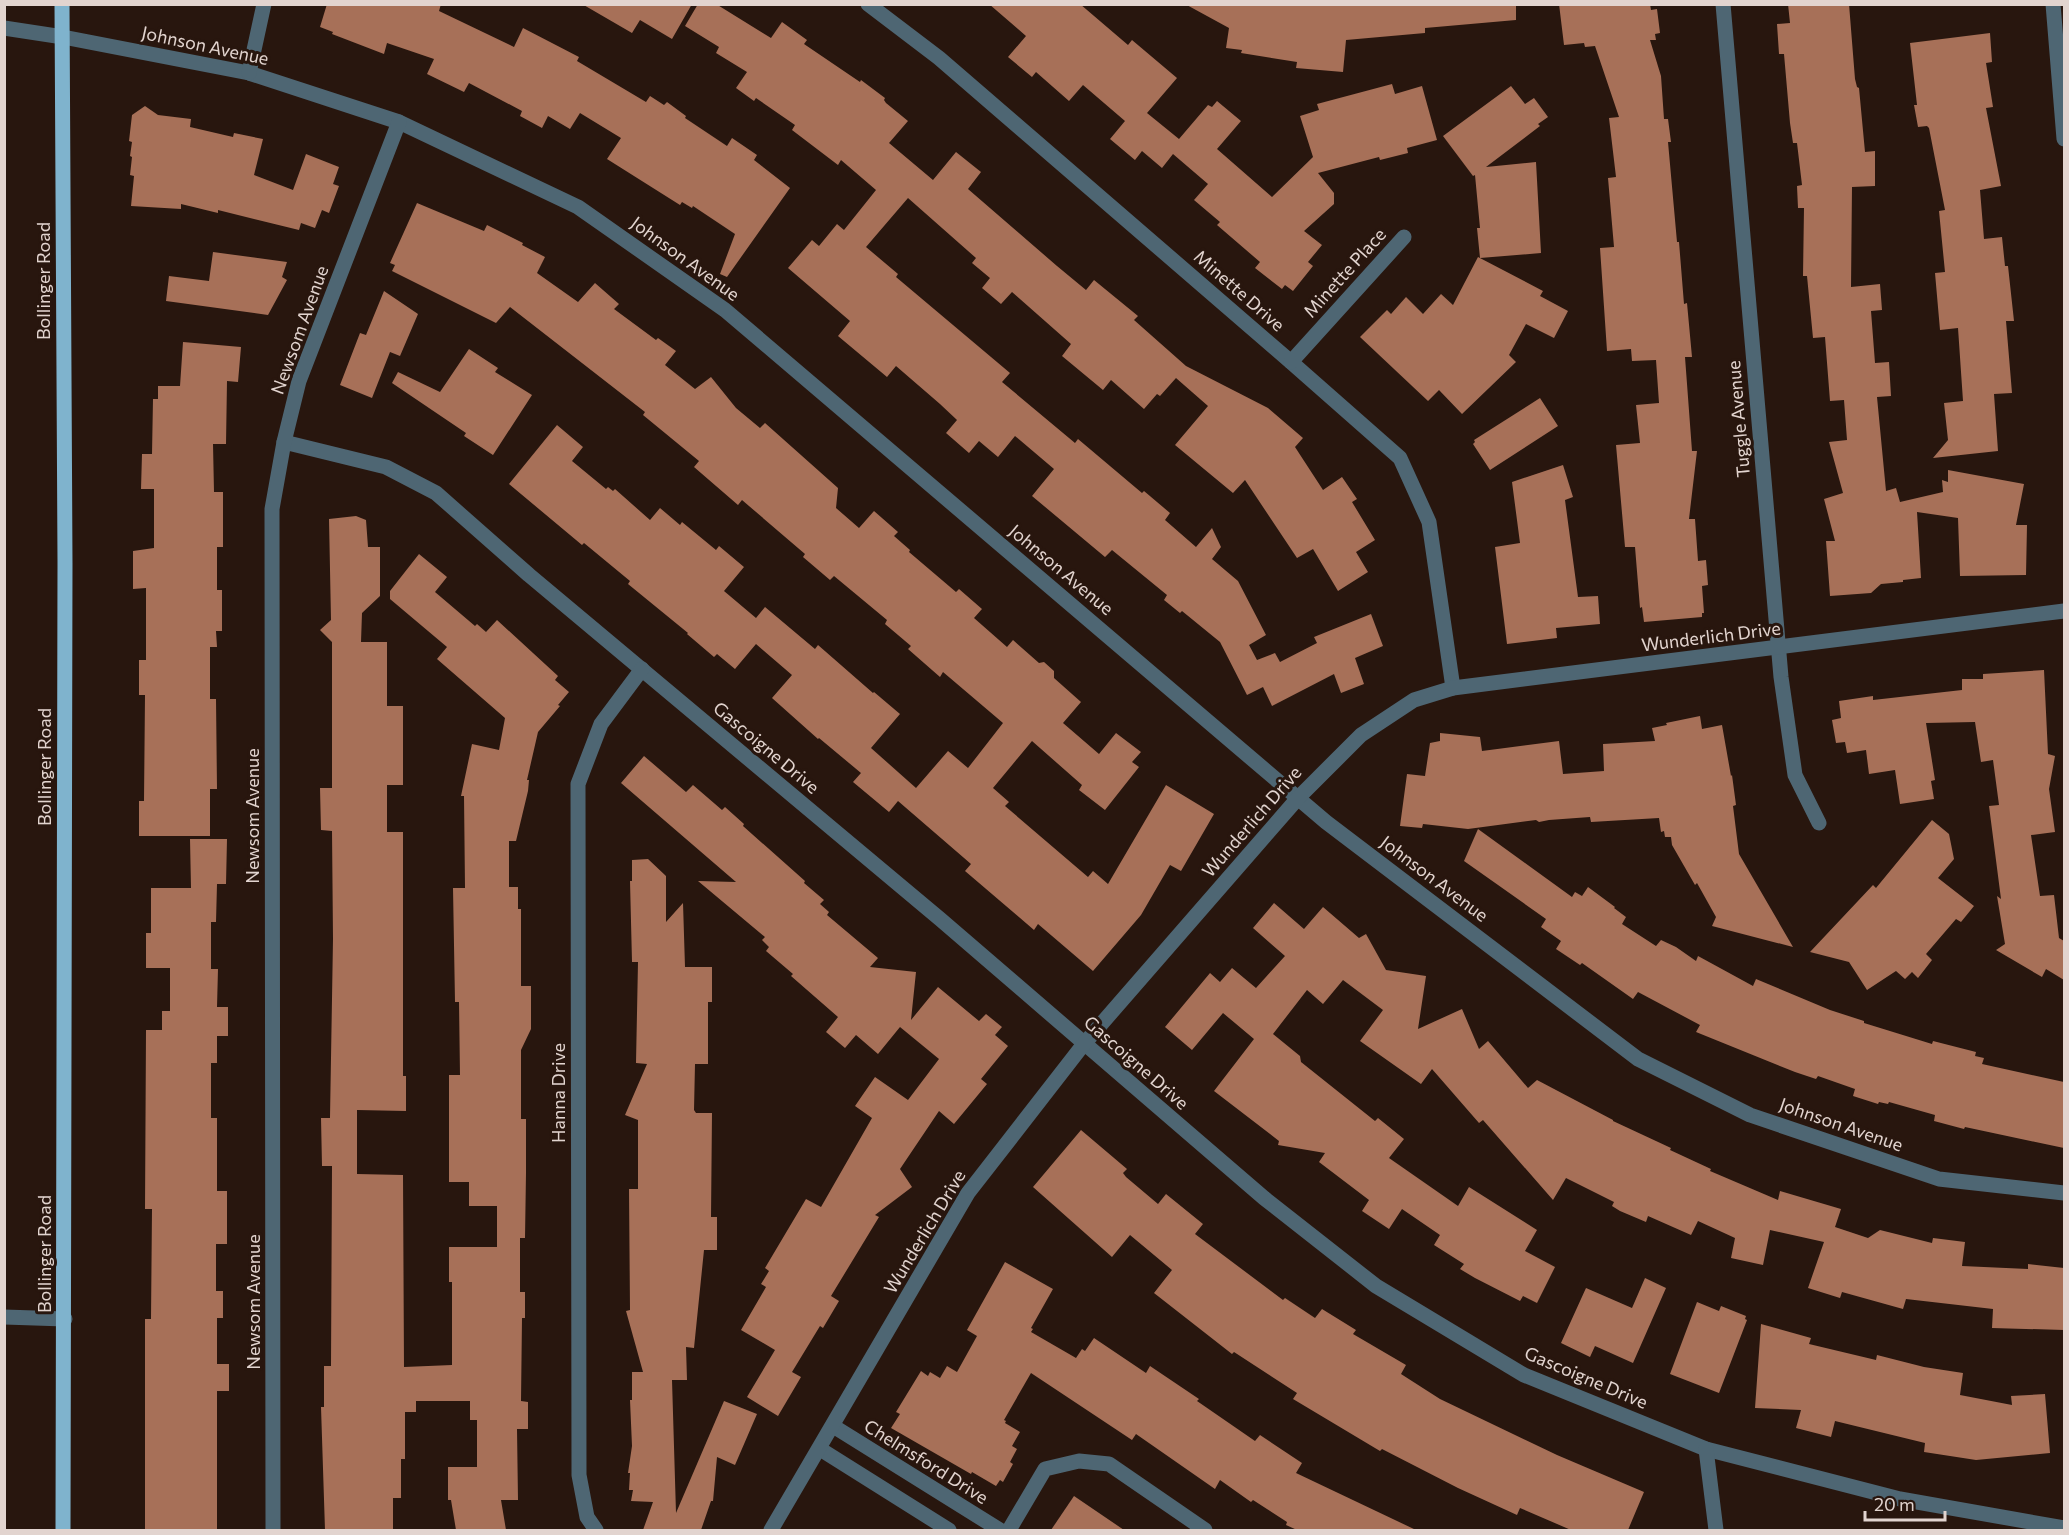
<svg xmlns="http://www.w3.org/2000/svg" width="2069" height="1535" viewBox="0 0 2069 1535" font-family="Commissioner,sans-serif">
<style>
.building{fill:#a77058}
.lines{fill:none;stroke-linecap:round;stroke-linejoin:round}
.minor{stroke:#4e6673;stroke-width:15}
.major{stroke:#7fb3cd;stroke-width:15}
.labels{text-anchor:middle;stroke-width:6;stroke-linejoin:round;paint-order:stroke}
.street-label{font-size:18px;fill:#e2d4cf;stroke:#28160e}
</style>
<rect width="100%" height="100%" fill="#28160e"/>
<g class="building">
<path d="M327,4H441L439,11L514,47L523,28L579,57L577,61L646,102L650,96L664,105L667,102L686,116L685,118L727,146L732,138L757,155L754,160L790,188L727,277L720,274L735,234L693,206L692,208L682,202L680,205L607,159L621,138L580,113L570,129L548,116L542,128L520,116L522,111L469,83L464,92L427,74L434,59L387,43L384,54L332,34L333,32L320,27Z"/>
<path d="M582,4H692L672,39L640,20L632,33Z"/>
<path d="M698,4H716L771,38L782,22L807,40L804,44L860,82L861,80L885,98L884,100L886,103L908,121L889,143L933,180L956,152L981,172L968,189L1057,266L1086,290L1094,280L1138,316L1134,320L1186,366L1268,408L1303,438L1295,447L1323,490L1342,477L1357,499L1352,502L1375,540L1356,552L1368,572L1338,591L1313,549L1297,558L1245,480L1233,493L1175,445L1208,406L1176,378L1160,396L1157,394L1144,409L1111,380L1103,390L1062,356L1071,344L1012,292L1001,304L982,288L990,278L972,263L976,258L908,198L866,247L898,274L896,277L1010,373L1002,382L1075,443L1078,439L1142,493L1144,491L1170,513L1165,520L1196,547L1212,528L1221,547L1212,559L1238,581L1266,635L1249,645L1257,660L1275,653L1280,662L1317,643L1314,637L1371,614L1383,646L1355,658L1364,684L1341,693L1334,674L1272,706L1263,687L1247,695L1220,642L1182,611L1180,613L1164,600L1167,595L1112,550L1105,557L1032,496L1054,469L1015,436L998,457L979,441L969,453L946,433L957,420L940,404L896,366L887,377L838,336L850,321L788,268L812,240L819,246L837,224L844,230L876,190L841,160L838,165L792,130L795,125L756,98L754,101L736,88L747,72L716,53L719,47L685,26Z"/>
<path d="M989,4H1080L1128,45L1132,40L1177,78L1147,113L1179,139L1208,105L1212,107L1217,101L1241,121L1217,149L1272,197L1313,157L1300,116L1319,110L1317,104L1392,84L1395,94L1422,86L1437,140L1407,148L1408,153L1380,160L1379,157L1318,173L1334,193V204L1304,231L1322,245L1308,262L1313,266L1293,291L1285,285L1282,289L1255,268L1260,262L1217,225L1220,222L1194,200L1208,184L1173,154L1162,168L1142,151L1135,160L1110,139L1125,121L1083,85L1069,101L1036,72L1032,77L1008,57L1026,36Z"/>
<path d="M1185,4H1516V20L1425,28V33L1346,40L1343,72L1296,68L1297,62L1241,53L1242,50L1226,48L1229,28Z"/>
<path d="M1559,4H1650L1651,10L1657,9L1660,33L1655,34L1656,40H1650L1661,76L1664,119H1668L1671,142H1668L1677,242H1679L1684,304L1687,303L1692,357H1685L1692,451H1697L1689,519H1695L1698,561L1706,560L1708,585L1702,586L1704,613H1702V617L1644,622L1642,607L1640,608L1635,547H1625L1616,445L1640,443L1636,405L1659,403L1656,360L1632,361L1631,349L1607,351L1600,248L1614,247L1608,178L1616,177L1609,118L1619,117L1595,46L1585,47L1584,43L1564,45Z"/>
<path d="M1788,4H1849L1855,79L1857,87L1859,88L1865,152L1875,151V186L1852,187L1851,287L1880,284L1882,310L1871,311L1875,363L1889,362L1891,396L1877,397L1886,491L1896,488L1900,502L1943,492L1942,480L1948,482V470L2024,484L2016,525H2027L2026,575L1960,576L1958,518L1917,512L1921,578L1903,580V582L1881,584L1871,593L1830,596L1826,541H1835L1824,499L1843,493L1829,442L1847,440L1844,400L1830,401L1825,337L1813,338L1807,276H1803L1804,208H1798L1797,186L1802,185L1797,143H1793L1790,123L1784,54H1779L1777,24L1790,23Z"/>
<path d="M1990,33L1992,62L1986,63L1993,107L1986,108L2001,186L1980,190L1984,239L2002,237L2005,266H2008L2014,321H2006L2012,393L1994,394L1998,451L1933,458L1948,440L1944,403L1963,401L1958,328L1940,330L1935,273L1945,272L1939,211L1945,210L1929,128L1927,126L1918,127L1914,105H1917L1910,43Z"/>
<path d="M1511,86L1525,104L1534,98L1548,117L1538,124L1540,126L1486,167L1536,162L1541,253L1480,258L1477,228H1480L1475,175L1473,176L1443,136Z"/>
<path d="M145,106L158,115L191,119L190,127L233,137L234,133L263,139L254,175L293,190L306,154L339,167L333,184L339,186L329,213L322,210L315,228L301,223L299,230L218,210V213L181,204V209L131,206L134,176L130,175L132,157L130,156L132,142L129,141L132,115Z"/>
<path d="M417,203L484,231L487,225L523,243L522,245L545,257L537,273L578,302L595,283L619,304L614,309L656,340L658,338L676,351L665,365L695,389L711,377L736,408L760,428L765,423L838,488L836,508L859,528L874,511L898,532L894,536L910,550L909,552L956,592L959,589L982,609L974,618L1007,647L1013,640L1039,663L1044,662L1054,671V678L1081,702L1063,723L1099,754L1116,733L1141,752L1132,762L1139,767L1105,810L1079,790L1082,785L1032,741L993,788L1009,802L1005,806L1088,877L1093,871L1108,884L1166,785L1214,814L1181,871L1170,865L1141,915L1093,971L1038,924L1034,930L965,871L971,864L898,801L889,812L853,782L861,773L819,738L818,739L772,698L792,675L756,644L735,669L717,654L714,657L687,634L688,633L628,584L630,581L584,543L582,545L509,484L557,425L583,447L572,461L606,489L608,487L613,491L615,489L650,520L660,508L680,525L682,522L716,550L719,546L744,567L724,591L756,618L765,607L815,649L818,645L873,693L874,692L900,714L871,748L916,788L948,751L968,768L1003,723L943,672L940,677L908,649L911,646L885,624L887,620L834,576L830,580L803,557L805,554L742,500L738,505L694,467L699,461L643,415L645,412L510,307L496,323L392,271L395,265L390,263Z"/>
<path d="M213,252L287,262L282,277L287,280L268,315L166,301L169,276L209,281Z"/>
<path d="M1478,257L1543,291L1540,296L1568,311L1554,338L1526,324L1509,355L1516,362L1462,414L1439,390L1428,401L1360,337L1387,310L1391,314L1406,297L1423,314L1441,294L1453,305Z"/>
<path d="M384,291L418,314L400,356L390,352L372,398L340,385L360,333L366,335Z"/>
<path d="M183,342L241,347L238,382L227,381L226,444H213L214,492H223V547H217V590H222V631H216L217,647H210V699H216L217,789H210V836H139V801H144L145,695H139V660H146V588L133,589V551L154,548V489H141L142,454H152L153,399H158V386H180Z"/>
<path d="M469,349L498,368L495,372L532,395L493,455L464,436L466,433L392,383L398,372L440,392Z"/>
<path d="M1540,398L1558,426L1490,470L1473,444L1475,442L1474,440Z"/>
<path d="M1563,465L1573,497L1565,500L1578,597L1598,596L1600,624L1556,628L1557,638L1507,644L1495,547L1520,543L1512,482Z"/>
<path d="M356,516L366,520L368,547H380V596L362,613L361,642H387V706H403V785H387V832H403V1076H406V1111L357,1110V1174L403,1175L404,1367L452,1365V1282H449V1247H497V1206H469V1182H449V1075H460L459,1002H455L453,888H465L464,796H461L472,744L499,750L505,718L437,659L447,647L390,599V591L419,554L447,577L435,592L475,626L477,624L486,632L497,620L558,676L555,680L569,692L558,705L560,706L538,732L527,780H529L528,791L516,841H509V887H518V909H521V986H531V1029L521,1050V1119H526V1173L525,1238H520V1292H525V1318H522L521,1401L528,1402V1429H517L518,1500H501L506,1530H456L451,1500H448V1467H477V1420H470V1401H416V1412H405V1459H401V1498H393V1530H325L321,1407H324V1366H331L332,1166H322L321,1118H330L333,939L332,831L321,830L320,788H332V642L320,630L331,620L329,519Z"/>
<path d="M2044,670L2048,754L2055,756L2049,789L2055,832L2031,835L2040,896L2054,895L2059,938L2064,941V980L2046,969L2042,977L1996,950L2005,944L1997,896L2001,899L1989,806L1999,805L1993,760L1981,762L1975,722L1926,723L1935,780L1931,781L1934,799L1900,804L1895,770L1869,774L1866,750L1847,753L1845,742L1836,743L1832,720L1841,718L1839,701L1873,696V700L1962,690V679H1983V674Z"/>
<path d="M1700,716L1702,729L1722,725L1731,776L1732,775L1736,805L1733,806L1739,854L1793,947L1712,926L1716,917L1697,883L1695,885L1672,845L1671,837H1665L1664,831L1661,832L1659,818L1591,822L1590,817L1549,820L1539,822L1536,820L1468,829L1423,824L1422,828L1400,826L1407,774L1425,776L1430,743L1440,741V733L1480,737L1482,751L1559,741L1563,774L1604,771L1603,744L1655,741L1652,728L1667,725L1666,723Z"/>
<path d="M644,756L686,792L693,785L722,810L725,807L744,824L743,826L805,881L804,883L824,900L820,904L829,912L827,915L878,958L870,967L916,972L911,1020L938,987L979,1021L986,1014L1002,1027L995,1035L1008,1046L981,1079L987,1084L954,1124L939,1111L900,1169L912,1187L875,1215L879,1217L831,1296L839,1301L823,1328L820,1326L792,1372L801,1377L778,1416L747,1397L775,1350L741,1330L766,1287L761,1284L769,1271L765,1268L806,1199L821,1207L872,1118L855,1106L875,1077L908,1100L939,1059L900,1027L878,1054L856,1035L845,1048L826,1032L838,1017L791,976L793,974L766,951L769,947L762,940L765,937L698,881L736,882L621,783Z"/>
<path d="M1932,820L1949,834L1954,859L1938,878L1974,906L1961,922L1956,919L1926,954L1932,960L1918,978L1912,972L1905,979L1896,971L1867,990L1849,962L1810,952L1873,885L1876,888Z"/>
<path d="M1478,829L1572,897L1575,892L1582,896L1588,887L1615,907L1614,908L1626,917L1622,924L1656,946L1661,940L1676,947L1696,961L1698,956L1753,986L1756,979L1830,1010L1864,1021V1023L1932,1044L1933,1041L1976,1052L1975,1056L1984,1058L1982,1064L2064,1082V1148L1965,1127L1964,1129L1934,1121L1935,1115L1889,1102L1888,1104L1879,1102L1878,1104L1853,1096L1855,1089L1818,1076L1816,1079L1795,1072L1696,1032L1700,1025L1638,992L1633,999L1582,963L1580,965L1556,949L1561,941L1541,927L1546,919L1464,861Z"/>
<path d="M190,839H227L226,884H217L216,922H211V969H218L217,1007H228V1036H217V1063H211V1118H217V1191H227V1244H216V1291H223V1318H217V1364H229V1391H217V1530H145V1319H151L152,1209H145L146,1030H162V1011H170V968H146V933H151V888H191Z"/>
<path d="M648,859L666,876V922L683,903L685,967H712V1002H708V1064H695L694,1110L696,1113H712L711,1217H717V1250H704L694,1348L686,1347L687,1380H672L676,1513L724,1401L757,1414L735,1465L717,1457L713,1501H711L701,1530H643L653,1502L631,1501L633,1490H629L630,1473H628L632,1446L630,1400H632V1372H643L626,1311L630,1310L629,1189H638V1120L625,1115L647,1064L636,1063L638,962H632L630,881H632V860Z"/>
<path d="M1274,903L1304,929L1323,907L1359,938L1366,934L1386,970L1426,976L1418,1029L1462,1009L1479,1049L1488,1041L1528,1088L1537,1080L1613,1120V1121L1671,1148L1670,1150L1711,1169L1710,1171L1778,1200L1780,1191L1841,1209L1835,1227L1868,1238L1880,1230L1932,1243L1933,1238L1965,1242L1962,1266L2028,1269V1264L2064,1268V1330L1992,1328L1993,1309L1906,1299L1903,1309L1842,1292L1840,1298L1808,1288L1824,1242L1770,1230L1763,1265L1731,1258L1735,1238L1698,1221L1691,1235L1648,1216L1646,1222L1620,1211L1612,1206L1614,1202L1566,1178L1553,1200L1483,1120L1479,1123L1432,1069L1421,1084L1360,1041L1383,1010L1343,980L1323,1004L1307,990L1273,1034L1300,1056L1301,1062L1375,1121L1378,1118L1404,1139L1389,1158L1458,1206L1469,1187L1537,1230L1525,1251L1555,1267L1537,1303L1523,1296L1520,1301L1475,1278L1460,1269L1464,1264L1434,1245L1440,1235L1402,1209L1389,1229L1362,1211L1369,1200L1319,1162L1325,1153L1278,1145L1279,1141L1214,1091L1254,1039L1223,1013L1192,1050L1165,1027L1210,973L1220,982L1232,968L1256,988L1285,956L1253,928Z"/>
<path d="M1081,1130L1127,1169L1123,1173L1126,1177L1158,1204L1166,1194L1203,1224L1195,1234L1283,1300L1285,1298L1315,1318L1322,1309L1356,1330L1353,1334L1406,1365L1401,1374L1440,1399L1557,1455L1644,1492L1628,1530H1571L1520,1508L1517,1515L1458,1488L1382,1449L1380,1451L1293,1399L1297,1393L1234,1352L1232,1354L1154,1293L1172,1270L1130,1235L1112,1257L1033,1187Z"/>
<path d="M1005,1262L1053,1289L1031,1328L1033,1329L1031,1332L1076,1358L1082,1349L1085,1351L1094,1338L1146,1373L1150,1366L1199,1399L1197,1401L1255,1441L1260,1435L1302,1463L1296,1473L1416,1530H1297L1286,1525L1287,1522L1253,1500L1251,1502L1220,1480L1215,1489L1136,1434L1132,1440L1031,1373L1004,1420L1006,1421L1005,1423L1020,1432L1012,1446L1017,1449L1010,1462L1013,1464L1003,1482L1000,1480L996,1486L972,1472L971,1474L891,1428L900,1414L896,1412L921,1371L928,1376L930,1372L940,1378L947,1366L957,1372L977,1336L967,1330Z"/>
<path d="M1645,1278L1666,1288L1633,1363L1595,1346L1590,1357L1561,1343L1586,1288L1632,1308Z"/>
<path d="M1697,1302L1719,1311L1721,1306L1746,1316L1745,1319L1747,1320L1719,1393L1670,1374Z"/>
<path d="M1761,1324L1811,1338L1809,1344L1876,1360L1877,1355L1924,1367L1963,1373L1960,1395L2012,1405L2011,1396L2045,1394L2050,1453L1976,1460L1924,1452L1925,1443L1835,1421L1831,1437L1796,1428L1801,1410L1755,1408Z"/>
<path d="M1074,1496L1124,1530H1051Z"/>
</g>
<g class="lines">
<g class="minor">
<path d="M868,4L939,58L1291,362L1400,458L1429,522L1453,688"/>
<path d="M1723,4L1781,677L1795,775L1819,823"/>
<path d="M2053,4L2064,139"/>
<path d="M4,28L63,37L249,73L399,122L578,207L725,310L1326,822L1638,1059L1750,1115L1939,1179L2064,1193"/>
<path d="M249,73L264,4"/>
<path d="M1291,362L1404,237"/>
<path d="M284,442L386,467L436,493L529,575L940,919L1264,1198L1376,1286L1524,1375L1706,1449L1900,1499L2064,1528"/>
<path d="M4,1317L65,1319"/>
<path d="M833,1426L1000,1530"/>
<path d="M820,1449L949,1530"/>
<path d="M1706,1449L1716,1530"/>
<path d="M273,1530L272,509L284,442L299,381L399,122"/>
<path d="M596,1530L587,1517L579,1475L578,784L601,724L642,669"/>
<path d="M771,1530L968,1193L1083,1045L1298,798L1361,735L1414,700L1453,688L2064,611"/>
<path d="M1009,1530L1045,1469L1079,1461L1109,1464L1205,1530"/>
</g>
<path class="major" d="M62,4L65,563L63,1530"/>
</g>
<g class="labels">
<g class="street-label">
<text transform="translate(205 46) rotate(12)" y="6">Johnson Avenue</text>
<text transform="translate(685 259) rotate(36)" y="6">Johnson Avenue</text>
<text transform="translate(1345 273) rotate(-48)" y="6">Minette Place</text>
<text transform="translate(44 281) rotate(-90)" y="6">Bollinger Road</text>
<text transform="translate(1239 291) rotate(41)" y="6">Minette Drive</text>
<text transform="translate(300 330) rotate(-70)" y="6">Newsom Avenue</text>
<text transform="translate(1739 419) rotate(-95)" y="6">Tuggle Avenue</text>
<text transform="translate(1061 570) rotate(40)" y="6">Johnson Avenue</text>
<text transform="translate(1711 637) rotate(-7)" y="6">Wunderlich Drive</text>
<text transform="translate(766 748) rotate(40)" y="6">Gascoigne Drive</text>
<text transform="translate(45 767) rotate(-90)" y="6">Bollinger Road</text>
<text transform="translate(253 816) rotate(-90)" y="6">Newsom Avenue</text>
<text transform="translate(1252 822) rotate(-49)" y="6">Wunderlich Drive</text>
<text transform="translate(1434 879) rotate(37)" y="6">Johnson Avenue</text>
<text transform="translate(1136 1063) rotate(41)" y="6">Gascoigne Drive</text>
<text transform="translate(559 1093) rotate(-90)" y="6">Hanna Drive</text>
<text transform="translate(1841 1125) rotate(19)" y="6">Johnson Avenue</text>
<text transform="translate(925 1232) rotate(-59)" y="6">Wunderlich Drive</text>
<text transform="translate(45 1254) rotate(-90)" y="6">Bollinger Road</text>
<text transform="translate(254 1302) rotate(-90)" y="6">Newsom Avenue</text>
<text transform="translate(1586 1378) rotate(23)" y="6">Gascoigne Drive</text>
<text transform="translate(926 1462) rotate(32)" y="6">Chelmsford Drive</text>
</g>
</g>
<rect width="2069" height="1535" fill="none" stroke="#e2d4cf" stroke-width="12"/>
<path d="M1865 1511v9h80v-9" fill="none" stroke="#e2d4cf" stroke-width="3"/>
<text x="1874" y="1511" font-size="18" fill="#e2d4cf" stroke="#28160e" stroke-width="4.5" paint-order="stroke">20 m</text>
</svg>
